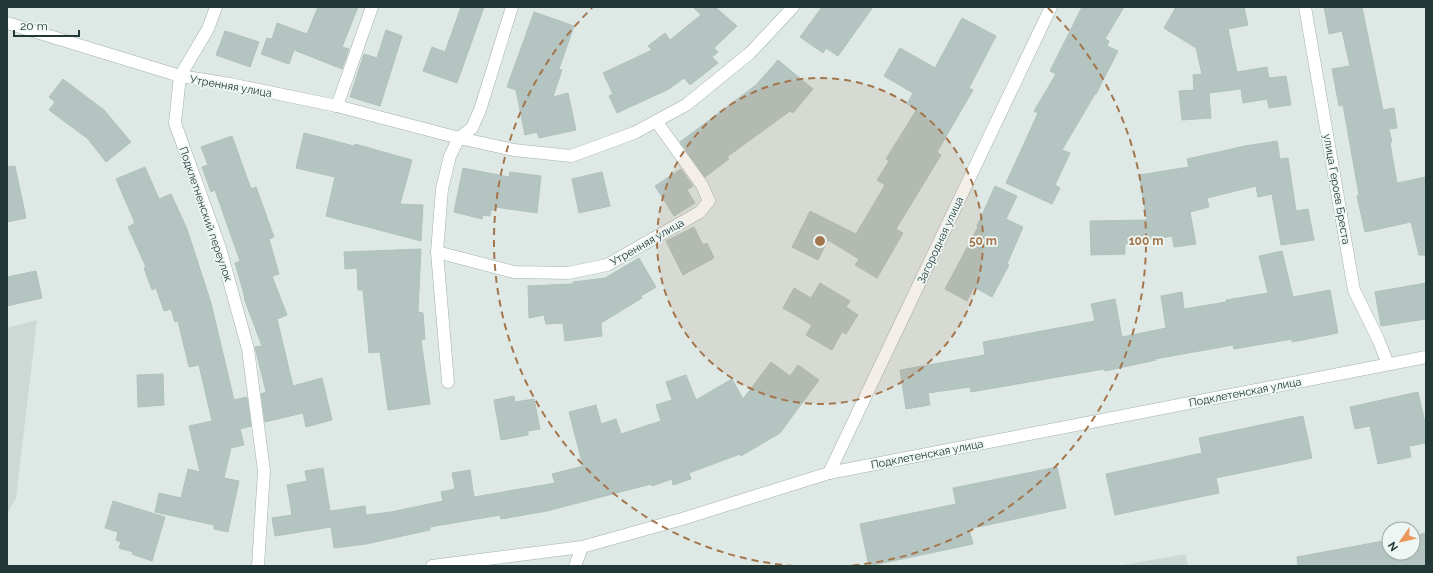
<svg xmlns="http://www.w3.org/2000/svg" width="1433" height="573" viewBox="0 0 1433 573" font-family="Raleway,sans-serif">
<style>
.built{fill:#cdd9d5}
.building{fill:#b4c4c0;stroke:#b1c2be}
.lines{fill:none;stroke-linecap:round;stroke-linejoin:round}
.street-casing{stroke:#a2b0ae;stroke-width:13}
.street{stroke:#fff;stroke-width:12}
.ring{fill:none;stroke:#a4764d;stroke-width:2;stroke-dasharray:7 5}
.labels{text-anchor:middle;stroke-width:3.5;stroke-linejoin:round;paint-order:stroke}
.street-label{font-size:11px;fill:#213836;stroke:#eef6f4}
.centre{fill:#a4764d;stroke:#eef6f4;stroke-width:2}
.ring-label{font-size:12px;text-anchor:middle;font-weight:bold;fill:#a4764d;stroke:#eef6f4;stroke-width:3.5;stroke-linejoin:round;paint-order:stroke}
</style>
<rect width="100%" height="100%" fill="#dee9e6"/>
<g class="built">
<path d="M37,320L16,498L7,514V328Z"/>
<path d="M1186,554L1188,566H1117Z"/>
</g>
<g class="building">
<path d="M318,7H358L342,47L349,49L342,69L294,50L289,64L261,54L267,38L272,39L277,23L307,34Z"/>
<path d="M461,7H484L457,83L423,71L432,47L445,52Z"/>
<path d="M693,7H715L737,26L714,48L718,52L712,57L718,63L690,85L684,78L669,89L617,113L609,96L613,94L603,73L652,50L648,46L665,33L670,40L701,15Z"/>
<path d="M822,7H873L838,56L826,48L823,53L800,37Z"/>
<path d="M1082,7H1124L1105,39L1109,41L1107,46L1118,51L1096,94H1095L1062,150L1070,153L1055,185L1060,188L1052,204L1006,183L1038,113L1034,111L1056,74L1050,71Z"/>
<path d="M1176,7H1244L1248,25L1228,29L1237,72L1267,67L1269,78L1286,76L1291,105L1269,108L1267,99L1243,103L1241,89L1209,93L1211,118L1182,120L1179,91L1194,90L1193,75L1202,74L1196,48L1164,28Z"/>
<path d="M1324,7H1362L1383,110L1394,108L1397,128L1389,129L1392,142L1390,143L1397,183L1426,177V255H1419L1411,222L1365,232L1357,196L1359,195L1343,105L1339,106L1332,69L1350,66L1342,31L1329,34Z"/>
<path d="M534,12L574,26L559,69L562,70L553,97L568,93L576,130L539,138L537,132L525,135L516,90L507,87Z"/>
<path d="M962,18L996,36L969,88L973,90L937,152L941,155L896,229L903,233L877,278L855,265L859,259L828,240L818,260L792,247L810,211L856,234L885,185L877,180L889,161L886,159L917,109L907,104L913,93L884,76L900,48L935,68Z"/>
<path d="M386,30L402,36L380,106L350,97L364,54L377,58Z"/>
<path d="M225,31L259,42L250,67L216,55Z"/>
<path d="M778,60L813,89L793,113L790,111L727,157L729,159L705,177L680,142L756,85Z"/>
<path d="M63,79L104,110L131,142L106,162L88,139L49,110L55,102L49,97Z"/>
<path d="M304,133L354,146L355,144L412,160L400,204L423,205L421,241L326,216L335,177L296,168Z"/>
<path d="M232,136L251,189L256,187L274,237L269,239L279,274L272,276L287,315L277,319L293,386L322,378L332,420L306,427L303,413L265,422L261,394L266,392L255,347L262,346L244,298H245L235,263L240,261L215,190L211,192L202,167L208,165L201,147Z"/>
<path d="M1277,141L1280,159L1288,158L1296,211L1308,209L1314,240L1281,245L1272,194L1258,197L1256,186L1207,198L1209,207L1190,212L1196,244L1174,247L1172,236L1125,244V254L1091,255L1090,221L1147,220L1139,175L1189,167L1187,159L1245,146Z"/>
<path d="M15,166L26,218L7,222V167Z"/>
<path d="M145,167L159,199L171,194L187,229L211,303L234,400L247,397L251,426L240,429L244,445L231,448L224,478L239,481L228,532L214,529V525L155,512L159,493L181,498L188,469L200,472L189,426L212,421L199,365L189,367L178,321L175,322L171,309L164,311L156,288L152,290L144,268L146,267L128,227L135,223L116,179Z"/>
<path d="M463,168L509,177L510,172L541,176L537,213L495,207L494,210H491L490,216L483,215L482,219L454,212Z"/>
<path d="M681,169L693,186L687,190L695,203L674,216L655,186Z"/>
<path d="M602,172L610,206L579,213L572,179Z"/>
<path d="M995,186L1017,196L1006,219L1023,227L1007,264L1009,265L992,297L974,287L967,301L945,289L978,227L977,226Z"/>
<path d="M694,227L703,245L707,243L714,258L683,275L666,241Z"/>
<path d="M421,249L418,312L423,313L425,339L421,340L430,404L388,410L380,352L369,353L363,290H358L357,268L345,269L344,252Z"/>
<path d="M1282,251L1293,297L1330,290L1338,333L1292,342V339L1234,349L1233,345L1155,359L1156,360L1105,371L1104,369L971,392L970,387L928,393L930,405L906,409L900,370L985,355L983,342L1095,321L1091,304L1115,299L1122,337L1166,328L1161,296L1182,292L1184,309L1226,302V300L1268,293L1259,256Z"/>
<path d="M639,258L656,287L641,296L642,298L601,323L602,336L565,341L563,323L546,324L544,315L529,318L528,286L573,284V282L605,278Z"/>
<path d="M36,271L42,298L7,306V277Z"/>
<path d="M820,283L850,301L846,307L858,315L846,334L842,332L832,350L806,335L812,325L783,308L794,288L811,298Z"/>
<path d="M1426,283V319L1381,326L1375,292Z"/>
<path d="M771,362L790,376L798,365L819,380L780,433L741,456L740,454L689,473L691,479L673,485L672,479L652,486L651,484L547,511L501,519L500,515L430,527V530L366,544L334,548L331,527L275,536L272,518L292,515L287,485L307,481L305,471L323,468L330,511L365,506L366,515L391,512L443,501L441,492L455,489L452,473L470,470L474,497L555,483L552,474L583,466L569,412L596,405L601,424L616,419L621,434L661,421L656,405L672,400L666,382L686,375L696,400L732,379L743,399Z"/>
<path d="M163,374L164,405L138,407L137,375Z"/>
<path d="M1418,392L1426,427V443L1409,446L1411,457L1378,464L1370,426L1355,429L1350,407Z"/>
<path d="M514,396L515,402L534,399L540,429L528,431V435L501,440L494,400Z"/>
<path d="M1303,416L1312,458L1216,478L1219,493L1115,515L1106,474L1202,453L1199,438Z"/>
<path d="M1057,467L1066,508L969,529L973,544L869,566L860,524L956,504L953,488Z"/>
<path d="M113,501L165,517L152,561L132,554L133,552L119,548L121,542L116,540L118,532L105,528Z"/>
<path d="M1426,533V566H1298L1297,557L1389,540V553H1413V536Z"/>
</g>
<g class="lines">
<defs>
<g id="street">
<path d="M216,7L208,29L180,76L175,123L220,248L248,349L264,471L258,566"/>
<path d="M1305,7L1354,290L1378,339L1388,364"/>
<path d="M7,23L180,76L230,84L337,106L459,138L514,150L571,156L634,133L686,105L750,53L793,7"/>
<path d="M337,106L372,7"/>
<path d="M437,252L514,272L568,273L607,265L700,212L709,201L702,185L656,121"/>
<path d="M448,382L437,252L442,189L450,156L459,138L472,128L480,110L512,7"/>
<path d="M829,473L1051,7"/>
<path d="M432,566L582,547L682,519L829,473L1426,357"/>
<path d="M575,566L582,547"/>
</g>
</defs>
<use href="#street" class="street-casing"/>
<use href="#street" class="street"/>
</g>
<circle cx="820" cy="241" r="163" fill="#a4764d" fill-opacity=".12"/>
<g class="ring">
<circle cx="820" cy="241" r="163"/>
<path d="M794 566A326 326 0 0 1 592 8M1048 8A326 326 0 0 1 846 566"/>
</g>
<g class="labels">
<g class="street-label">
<text transform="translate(231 86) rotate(10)" y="4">Утренняя улица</text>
<text transform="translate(1337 189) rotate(80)" y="4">улица Героев Бреста</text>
<text transform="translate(206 214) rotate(71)" y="4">Подклетненский переулок</text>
<text transform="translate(940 240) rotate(-65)" y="4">Загородная улица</text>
<text transform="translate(647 242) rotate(-30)" y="4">Утренняя улица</text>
<text transform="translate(1245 392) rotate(-11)" y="4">Подклетенская улица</text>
<text transform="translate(927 454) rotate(-11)" y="4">Подклетенская улица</text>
</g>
</g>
<circle cx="820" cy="241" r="6" class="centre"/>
<g class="ring-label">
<text x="983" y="245">50 m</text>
<text x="1146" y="245">100 m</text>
</g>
<rect width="1433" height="573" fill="none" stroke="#213836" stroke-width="16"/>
<g transform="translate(1401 541) rotate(236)"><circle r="19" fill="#eef6f4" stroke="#9caaa8"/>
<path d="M0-3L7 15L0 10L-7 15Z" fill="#eb975a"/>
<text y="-6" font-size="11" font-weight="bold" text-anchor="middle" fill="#213836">N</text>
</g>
<path d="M14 30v6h65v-6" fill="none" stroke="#213836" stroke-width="2"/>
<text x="20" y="30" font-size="12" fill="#213836" stroke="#eef6f4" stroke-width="3" paint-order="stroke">20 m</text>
</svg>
